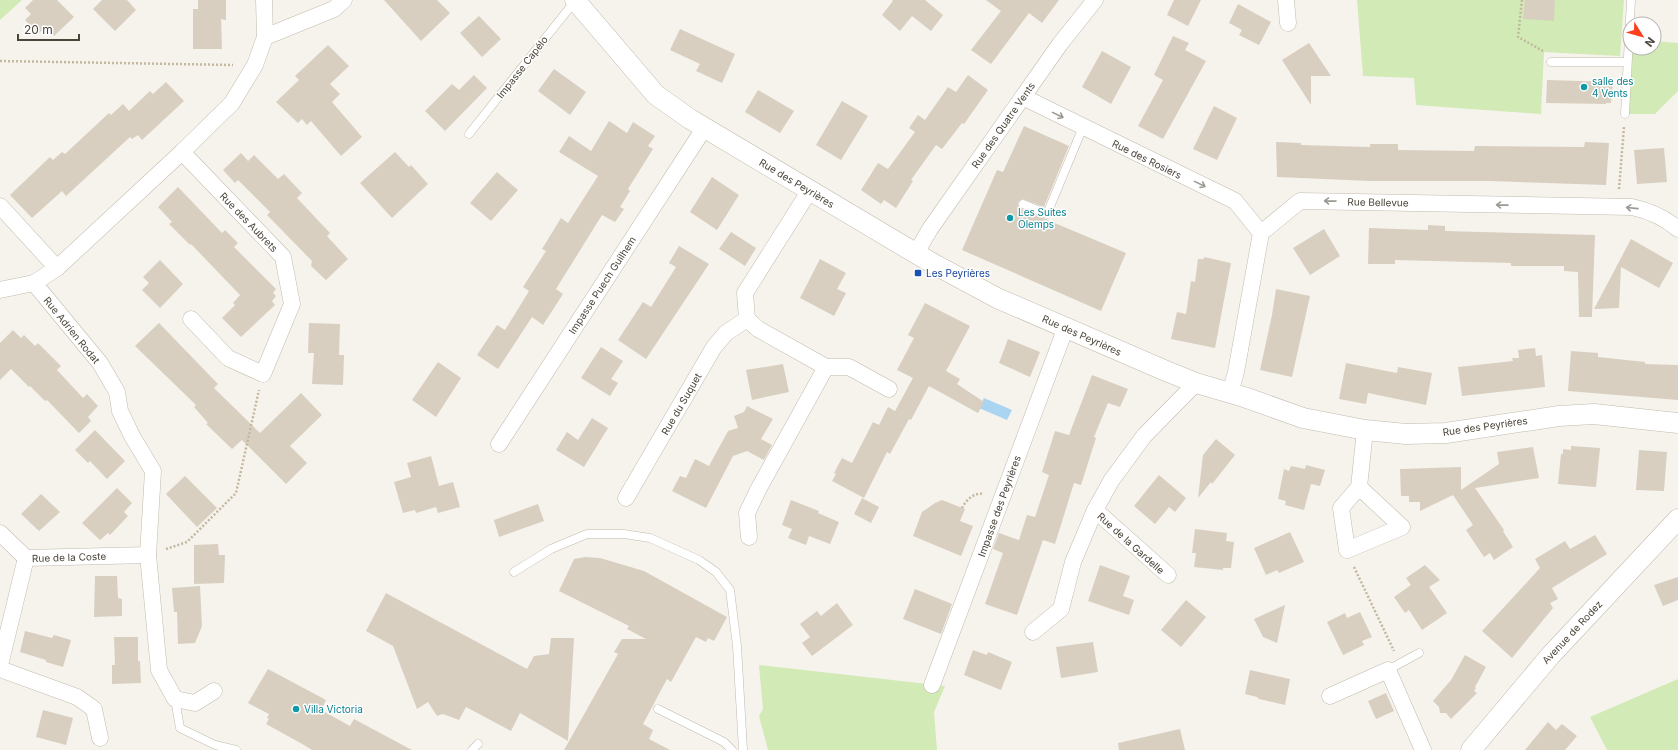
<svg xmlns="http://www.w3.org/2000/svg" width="1678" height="750" viewBox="0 0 1678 750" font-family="Inter,sans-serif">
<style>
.green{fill:#d2eab5}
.water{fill:#a9d4f2}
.building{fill:#d8cfc1}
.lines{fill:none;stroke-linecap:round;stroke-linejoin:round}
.service-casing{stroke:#c2bbae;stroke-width:9}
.minor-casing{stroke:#c2bbae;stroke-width:17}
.tertiary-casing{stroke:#c2bbae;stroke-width:21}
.path{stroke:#c4b79f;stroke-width:2.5;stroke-dasharray:2 2;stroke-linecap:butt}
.service{stroke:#fff;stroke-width:8}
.minor{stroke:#fff;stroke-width:16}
.tertiary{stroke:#fff;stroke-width:20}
.oneway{stroke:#9c9892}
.culture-dot{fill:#0f9aa8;stroke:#fff;stroke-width:1.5}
.transit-dot{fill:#1a4fb4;stroke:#fff;stroke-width:1.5}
.labels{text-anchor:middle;stroke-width:3;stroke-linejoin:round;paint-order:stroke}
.street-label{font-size:10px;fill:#4b4439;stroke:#fff}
.culture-label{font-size:10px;fill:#0d838f;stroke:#fff;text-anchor:start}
.transit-label{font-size:10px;fill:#164399;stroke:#fff;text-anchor:start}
</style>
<rect width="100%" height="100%" fill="#f6f3ec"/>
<g class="green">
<path d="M0,0H22L0,20Z"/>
<path d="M1357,0H1624L1620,56L1544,52L1541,114L1416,105L1414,78L1363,76Z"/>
<path d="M1654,41L1678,43V91L1655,114H1625L1630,48H1654Z"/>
<path d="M759,665L945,686L934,712L937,750H768L759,716L763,709Z"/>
<path d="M1678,679V750H1607L1590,717Z"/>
</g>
<path class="water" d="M984,398L1012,410L1007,420L979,408Z"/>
<g class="building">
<path d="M33,0H57L74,17L54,36L46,27L38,34L25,20L31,14L25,8Z"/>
<path d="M102,0H127L136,10L115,31L93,9Z"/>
<path d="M198,0H226V20L221,19L222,49H193V9H198Z"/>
<path d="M384,0H437L450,13L421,41Z"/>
<path d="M892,0H925L943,15L931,31L912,16L900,31L882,15L893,1Z"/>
<path d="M986,0H1059L1042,23L1029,13L991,64L971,50L1001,11Z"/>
<path d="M1174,0H1201L1188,26L1167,15Z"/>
<path d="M1525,0H1555L1554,21L1523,19Z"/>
<path d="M1238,4L1271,22L1259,45L1239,35L1242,30L1229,23Z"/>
<path d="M479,16L501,39L482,57L460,33Z"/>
<path d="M680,29L735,54L722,83L696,71L700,64L670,50Z"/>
<path d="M1173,36L1189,43L1185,50L1206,61L1163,139L1138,126L1163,80L1154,75Z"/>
<path d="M1309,43L1331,76H1311V105L1282,60Z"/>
<path d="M328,45L349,66L330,84L340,94L332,102L362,137L341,156L311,121L307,125L302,119L298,123L276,102L299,80L295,76Z"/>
<path d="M1102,51L1131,67L1111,104L1082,87Z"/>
<path d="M554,69L586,92L570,115L538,91Z"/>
<path d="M474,75L487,88L445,131L425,111L452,84L459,90Z"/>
<path d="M968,75L988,90L964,124L962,123L942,149L936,145L911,180L913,181L896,208L884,200L881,204L861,190L878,163L888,169L915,132L909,128L918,115L925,120L948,87L956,92Z"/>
<path d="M1547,80L1613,82L1611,103H1606V104L1546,103Z"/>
<path d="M166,82L184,101L142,140L138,135L132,139L130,137L66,196L62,191L32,218L10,195L50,157L53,160L62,152L65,154L109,113L111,115L123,104L129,111L150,91L153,94Z"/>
<path d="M758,90L794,111L780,133L745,112Z"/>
<path d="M842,101L868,116L841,160L816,145Z"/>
<path d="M1214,106L1237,118L1217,160L1193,149Z"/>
<path d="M609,121L627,133L633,122L655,136L648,146L653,149L628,189L630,191L620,207L624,209L615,222L602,215L556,289L563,294L543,325L532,317L498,369L477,355L497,325L505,330L529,291L523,287L546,251L542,249L561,218L568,223L598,176L559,152L569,136L591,151Z"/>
<path d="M1024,126L1069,146L1044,207L1023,199L1018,202L1019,208L1126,253L1101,311L962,250L997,170L1003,172Z"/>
<path d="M1276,142L1301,143V145L1370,147V144H1398V150L1474,151L1475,146L1584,147L1585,142L1609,143L1606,185L1488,181H1370L1277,177Z"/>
<path d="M1664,148L1667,182L1637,184L1634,150Z"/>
<path d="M395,152L409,167L411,165L428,184L392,218L360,183Z"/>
<path d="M241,153L248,161L254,155L278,179L284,174L302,193L297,198L330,233L327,236L348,259L326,280L311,266L312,261L267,215L270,212L238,180L235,183L223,170Z"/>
<path d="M497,172L518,190L491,221L470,203Z"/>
<path d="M712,177L739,195L717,230L690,212Z"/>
<path d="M178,187L222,233L225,230L238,243L234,247L276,289L273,293L276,296L272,301L275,305L241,337L222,318L235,305L233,303L240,295L191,244L190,245L169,224L172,222L158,207Z"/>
<path d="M1428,225L1445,226V231L1595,235L1592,317H1579L1578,272L1564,271V266H1511V263L1395,260V264H1368L1369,228L1428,230Z"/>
<path d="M1324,229L1340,256L1310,275L1293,248Z"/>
<path d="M731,232L756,248L745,266L719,249Z"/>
<path d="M1631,239L1673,263L1659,288L1621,267L1619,308L1594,309Z"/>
<path d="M679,246L709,264L646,359L618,340L643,302L651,307L676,267L669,263Z"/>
<path d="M1204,257L1231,263L1215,348L1171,339L1177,312L1186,314L1191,281L1195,282L1198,259H1204Z"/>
<path d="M820,259L846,273L837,289L846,293L834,316L800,298Z"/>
<path d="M160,260L183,284L160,308L142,290L149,283L143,277Z"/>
<path d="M1276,289L1310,296L1292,377L1260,370L1272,315Z"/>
<path d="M925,303L970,326L946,371L960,379L957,384L984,402L978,413L929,386L911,420L909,419L890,454L887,452L864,498L832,481L836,474L834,473L842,458L852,463L873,422L879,425L888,407L895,411L913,378L897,370L914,338L908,335Z"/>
<path d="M159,323L218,384L214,388L260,433L301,393L322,415L290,446L307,463L286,484L242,440L232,449L206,424L208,423L194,407L196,405L135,346Z"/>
<path d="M309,323L340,324L339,355H344L343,385L312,384L314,353H308Z"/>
<path d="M13,330L21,338L24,335L35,346L38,343L61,366L57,370L83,398L87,394L98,406L88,417L91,421L79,433L47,400L45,401L30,386L29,387L11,369L0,380V343Z"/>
<path d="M1008,339L1040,352L1030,377L999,363Z"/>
<path d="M601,347L623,361L611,379L618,383L610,396L581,378Z"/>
<path d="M1535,348L1536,356L1542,355L1545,387L1462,396L1458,367L1513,361L1512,358H1519L1518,350Z"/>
<path d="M1571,351L1598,353V357L1645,362V364L1678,365V400L1568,391Z"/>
<path d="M438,362L461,378L436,417L412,400Z"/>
<path d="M1346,363L1397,373L1398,367L1432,373L1426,405L1368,393L1366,404L1339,399Z"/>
<path d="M783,364L789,392L752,400L746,370Z"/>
<path d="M1092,375L1128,389L1120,407L1108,403L1094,437L1096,438L1081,485L1074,483L1055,544L1043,540L1017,615L985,604L1003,553L993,549L999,533L1019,540L1027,515L1035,517L1049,475L1042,472L1055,431L1069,435Z"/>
<path d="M747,406L773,419L761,439L772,445L764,460L747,451L733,456L706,508L672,491L680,476L686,478L695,459L709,466L728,431L738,428L734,416L744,412Z"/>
<path d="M592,418L608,428L584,467L556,450L567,432L578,440Z"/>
<path d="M95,430L125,461L107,479L90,461L88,463L75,450Z"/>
<path d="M1216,439L1235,455L1212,484L1211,482L1198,498L1203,455Z"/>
<path d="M1571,446L1600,448L1596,487L1558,484L1561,454H1563V449L1571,450Z"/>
<path d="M1533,447L1539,478L1475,488L1504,530L1503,531L1513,547L1494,560L1490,553L1484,557L1466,530L1473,525L1453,495L1455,494L1420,511V502H1409V496H1401L1400,469L1461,467V490L1499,464L1497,452Z"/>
<path d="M1639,450L1667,452L1664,491L1636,490Z"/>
<path d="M431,456L439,486L453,482L460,507L438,513L436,507L416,513L415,510L403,513L394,482L411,477L407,463Z"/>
<path d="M1306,465L1325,470L1320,486L1311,484L1304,510L1285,505L1286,501L1278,499L1284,469L1289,471L1291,466L1305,469Z"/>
<path d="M1159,475L1186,498L1175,512L1169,507L1155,524L1134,506Z"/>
<path d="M185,476L217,508L197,527L166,494Z"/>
<path d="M117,488L132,503L124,512L128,516L110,535L108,533L100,540L82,523Z"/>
<path d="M41,494L60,512L39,531L21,514Z"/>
<path d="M862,498L879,507L871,523L854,514Z"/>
<path d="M791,500L819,511L818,513L839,522L830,544L809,536L806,545L788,538L792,529L782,525Z"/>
<path d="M942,500L965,509L960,521L973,526L961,556L913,536L922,512L935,503Z"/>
<path d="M538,504L544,521L499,537L494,520Z"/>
<path d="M1195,529L1227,533L1226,541L1234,542L1231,568H1223V570L1194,567L1196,553H1192Z"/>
<path d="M1290,532L1304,562L1279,573L1277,570L1266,575L1254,548Z"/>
<path d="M1595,535L1607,554L1552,588L1558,599L1550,603L1553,608L1512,658L1482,631L1540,568L1535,559L1565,541L1570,549Z"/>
<path d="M218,544L219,555H225L224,583L194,584V545Z"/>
<path d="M585,557L600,558L644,571L727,617L714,641L708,638L706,642L696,637L671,682L667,679L643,724L653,730L649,739L670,750H564L618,654L614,652L622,639H646L627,629L629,626L559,591L574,559Z"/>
<path d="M1100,565L1130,576L1123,596L1134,600L1129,615L1088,601Z"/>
<path d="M1425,565L1440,580L1429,587L1447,613L1422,630L1409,610L1405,613L1394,597L1411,585L1406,578Z"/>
<path d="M95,576H117L118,598L122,599V616L94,617Z"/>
<path d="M1678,577V600L1663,606L1654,585Z"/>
<path d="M200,586L202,626L195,643L178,644L177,612H174L172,588Z"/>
<path d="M915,589L952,604L941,634L903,619Z"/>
<path d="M386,593L527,669L534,656L549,654L551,638H574L568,741L520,713L511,731L466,707L459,720L443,714L437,716L428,702L417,709L393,646L366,631Z"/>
<path d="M1186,600L1206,617L1181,647L1161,630Z"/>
<path d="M837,603L853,625L812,656L802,643L810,637L800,624L817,611L821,616Z"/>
<path d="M1285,605L1277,643L1263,637L1254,619Z"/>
<path d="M1360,612L1372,637L1362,641L1364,645L1343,655L1327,622L1345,613L1347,618Z"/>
<path d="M25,631L52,638L54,635L71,640L63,667L46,662V660L20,652Z"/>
<path d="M114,637H138V661H140L141,683L112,684V665H115Z"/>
<path d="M1093,642L1098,672L1061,678L1056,647Z"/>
<path d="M973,650L987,655L988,652L1012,662L1001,690L964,675Z"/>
<path d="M1465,655L1486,667L1475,687L1476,688L1474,691L1477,693L1451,719L1446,713H1440L1439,707L1433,701L1451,680Z"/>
<path d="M268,669L326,700L321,710L350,726L354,719L412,750H312L304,745L266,724L269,719L267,718L269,714L248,703Z"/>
<path d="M1250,670L1290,679L1285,705L1259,699L1257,697L1245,694Z"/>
<path d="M1386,693L1394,711L1376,719L1368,701Z"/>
<path d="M43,710L73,718L66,745L36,737Z"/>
<path d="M1548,722L1556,730L1562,724L1577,736L1565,750H1525Z"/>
<path d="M1180,729L1185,750H1119L1118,743Z"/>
</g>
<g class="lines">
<defs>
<g id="service">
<path d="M1551,62H1627"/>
<path d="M1625,114L1631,0"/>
<path d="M469,134L575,1"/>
<path d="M1023,204L1047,214L1083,127"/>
<path d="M514,572L551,549L587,534H624L650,538L699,560L716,572L730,590L737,646L743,750"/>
<path d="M1388,670L1419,653"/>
<path d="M175,699L180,728L215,745L236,750"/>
<path d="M658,709L724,742L732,750"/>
<path d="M472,750L478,744"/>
</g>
<g id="minor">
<path d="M1286,0L1288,23"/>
<path d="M265,37L334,9L344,0"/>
<path d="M1023,97L1235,201L1261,233"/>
<path d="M182,152L283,257L292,304L263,374L228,358L191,319"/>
<path d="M0,206L57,268"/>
<path d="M916,253L930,229L1060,44L1095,0"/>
<path d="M0,290L34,283"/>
<path d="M747,319L758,329L826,367L758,490L747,513L749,537"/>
<path d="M826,367H849L889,389"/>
<path d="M1230,393L1236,372L1261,233L1300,201L1632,207C1650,211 1664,217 1678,229"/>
<path d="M499,444L705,127"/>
<path d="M1359,487L1341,508L1347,550L1402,527L1359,487L1365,430"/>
<path d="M626,498L714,347L726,333L747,319L745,293L810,190"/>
<path d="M1095,510L1168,575"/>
<path d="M0,533L26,558L148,555"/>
<path d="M1033,632L1061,609L1073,562L1095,510L1111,481L1144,436L1196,383"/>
<path d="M0,665L26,558"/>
<path d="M0,669L77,697L94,709L100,738"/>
<path d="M932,685L1066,327"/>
<path d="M214,691L195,703L175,699L159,670L148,555L153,471L132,436L120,411L117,392L100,363L34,283L57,268L182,152L232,103L255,65L265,37L264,0"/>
<path d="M1330,696L1388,670L1423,750"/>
</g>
<g id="tertiary">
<path d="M575,0L656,95L690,119L932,263L997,298L1166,371L1196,383L1244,397L1303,418L1365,430L1406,434L1446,433L1559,416L1594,414L1678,423"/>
<path d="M1471,750L1550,656L1678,519"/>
</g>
</defs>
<use href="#service" class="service-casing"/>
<use href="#minor" class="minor-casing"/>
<use href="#tertiary" class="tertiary-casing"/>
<g class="path">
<path d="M1522,0L1518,37L1543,51"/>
<path d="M0,61L233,65"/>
<path d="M1619,189L1624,127"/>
<path d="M962,508C966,500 974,492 984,494"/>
<path d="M166,549L187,542L236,493L259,390"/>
<path d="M1354,567L1394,651"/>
</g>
<use href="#service" class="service"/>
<use href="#minor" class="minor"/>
<use href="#tertiary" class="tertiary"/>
</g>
<defs><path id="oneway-shaft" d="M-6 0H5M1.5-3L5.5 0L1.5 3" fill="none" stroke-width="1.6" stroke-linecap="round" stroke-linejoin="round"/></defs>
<g class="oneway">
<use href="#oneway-shaft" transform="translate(1058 115) rotate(26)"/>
<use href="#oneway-shaft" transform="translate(1200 184) rotate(26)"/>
<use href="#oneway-shaft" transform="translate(1330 201) rotate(-179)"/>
<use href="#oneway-shaft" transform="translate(1502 205) rotate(-179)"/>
<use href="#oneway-shaft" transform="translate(1632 208) rotate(-174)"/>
</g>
<g class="culture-dot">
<circle cx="1584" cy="87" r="4"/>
<circle cx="1010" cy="218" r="4"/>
<circle cx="296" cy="709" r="4"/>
</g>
<rect class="transit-dot" x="914" y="269" width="8" height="8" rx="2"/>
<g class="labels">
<g class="street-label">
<text transform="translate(522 67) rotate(-52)" y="4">Impasse Capélo</text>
<text transform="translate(1003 125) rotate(-55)" y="4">Rue des Quatre Vents</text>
<text transform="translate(1147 159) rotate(26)" y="4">Rue des Rosiers</text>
<text transform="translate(797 183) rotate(31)" y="4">Rue des Peyrières</text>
<text transform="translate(1378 202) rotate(1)" y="4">Rue Bellevue</text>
<text transform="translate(249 222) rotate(46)" y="4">Rue des Aubrets</text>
<text transform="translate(602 285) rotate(-57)" y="4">Impasse Puech Guilhem</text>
<text transform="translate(72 330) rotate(51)" y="4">Rue Adrien Rodat</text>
<text transform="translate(1082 335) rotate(24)" y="4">Rue des Peyrières</text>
<text transform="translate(681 404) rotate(-60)" y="4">Rue du Suquet</text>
<text transform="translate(1485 426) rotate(-8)" y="4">Rue des Peyrières</text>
<text transform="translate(999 506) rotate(-70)" y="4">Impasse des Peyrières</text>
<text transform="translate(1131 543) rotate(42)" y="4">Rue de la Gardelle</text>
<text transform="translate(69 557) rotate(-2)" y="4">Rue de la Coste</text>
<text transform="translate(1572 632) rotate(-47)" y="4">Avenue de Rodez</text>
</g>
<g class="culture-label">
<text x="1592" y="85">salle des<tspan x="1592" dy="12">4 Vents</tspan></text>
<text x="1018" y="216">Les Suites<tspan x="1018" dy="12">Olemps</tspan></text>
<text x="304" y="713">Villa Victoria</text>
</g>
<g class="transit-label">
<text x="926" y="277">Les Peyrières</text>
</g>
</g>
<g transform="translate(1642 36) rotate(127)"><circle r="19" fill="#ffffff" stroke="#b7b4b0"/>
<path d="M0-3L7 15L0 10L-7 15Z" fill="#fc3f1d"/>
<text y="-6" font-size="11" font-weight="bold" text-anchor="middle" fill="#4b4439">N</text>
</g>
<path d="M18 34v6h61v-6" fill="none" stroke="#4b4439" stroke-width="2"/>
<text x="24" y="34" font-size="12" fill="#4b4439" stroke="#ffffff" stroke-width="3" paint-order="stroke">20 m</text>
</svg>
